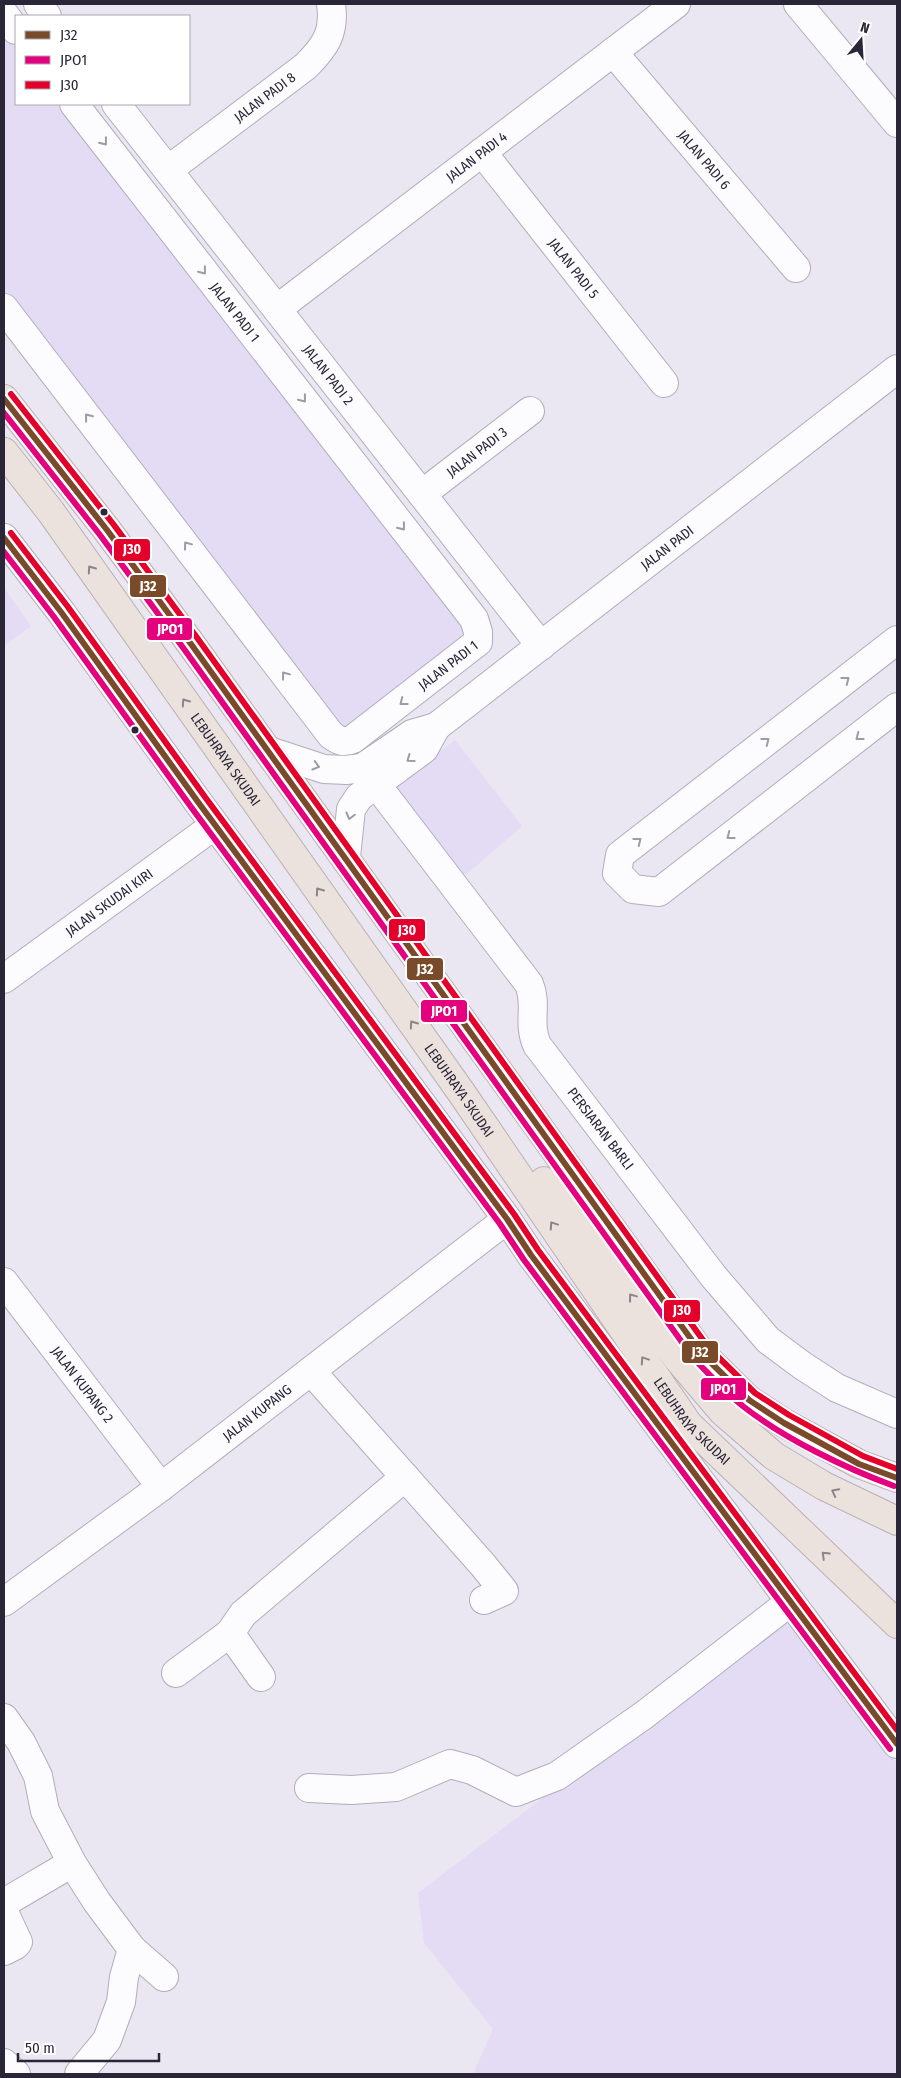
<svg xmlns="http://www.w3.org/2000/svg" width="901" height="2078" viewBox="0 0 901 2078" font-family="'Fira Sans Condensed',sans-serif">
<style>
.built{fill:#e3dcf4}
.lines{fill:none;stroke-linecap:round;stroke-linejoin:round}
.minor-casing{stroke:#b1adba;stroke-width:30}
.highway-casing{stroke:#bcb1b0;stroke-width:30}
.minor{stroke:#fcfbfd;stroke-width:28}
.highway{stroke:#ebe2dd;stroke-width:28}
.bus-1-casing{stroke:#fff;stroke-width:10}
.bus-2-casing{stroke:#fff;stroke-width:10}
.bus-3-casing{stroke:#fff;stroke-width:10}
.bus-1{stroke:#7a4b2a;stroke-width:6}
.bus-2{stroke:#e5007d;stroke-width:6}
.bus-3{stroke:#e4002b;stroke-width:6}
.oneway{stroke:#9e9ba4}
.oneway2{stroke:#8b848a}
.bus-dot{fill:#2b2538;stroke:#fff;stroke-width:2}
.labels{text-anchor:middle;stroke-width:4;stroke-linejoin:round;paint-order:stroke}
.street-label{font-size:14px;fill:#2b2538;stroke:#fff}
.line-badge{stroke:#fff;stroke-width:2}
.badge-label{font-size:14px;text-anchor:middle;font-weight:bold;fill:#fff}
</style>
<rect width="100%" height="100%" fill="#eae7f2"/>
<g class="built">
<path d="M4,24L16,40V104H65L484,645L351,748L4,297Z"/>
<path d="M4,588L31,626L4,646Z"/>
<path d="M455,740L522,826L461,879L392,788Z"/>
<path d="M785,1614L897,1763V2074H473L493,2029L424,1943L418,1893Z"/>
</g>
<g class="lines">
<defs>
<g id="minor">
<path d="M38,4L47,16"/>
<path d="M798,4L897,123"/>
<path d="M4,14L16,30"/>
<path id="s1" d="M613,52L796,268"/>
<path id="s2" d="M116,104L541,646"/>
<path id="s3" d="M482,152L664,383"/>
<path id="s4" d="M168,170L306,66C326,46 335,32 331,4"/>
<path id="s5" d="M4,308L331,735C339,741 344,743 353,739L478,642V632L474,619L74,104"/>
<path id="s6" d="M277,309L676,4"/>
<path id="s7" d="M422,494L530,411"/>
<path d="M4,538L61,612L198,802L507,1219L531,1255L897,1744"/>
<path d="M897,640L620,855L617,873L633,889L659,892L897,707"/>
<path id="s8" d="M269,751L324,769L346,770L362,768L412,734L436,727L897,369"/>
<path id="s9" d="M376,784L529,984C538,1005 527,1022 537,1045L714,1277L768,1340L803,1366L837,1388L897,1414"/>
<path d="M346,857L351,809L359,797L424,749L436,727"/>
<path id="s10" d="M4,979L215,825"/>
<path id="s11" d="M4,1282L161,1487"/>
<path d="M311,1371L483,1565L504,1591L484,1600"/>
<path id="s12" d="M4,1602L161,1487L507,1219"/>
<path d="M176,1673L230,1633"/>
<path d="M261,1677L230,1633L243,1614L405,1477"/>
<path d="M4,1718L21,1742L38,1776L45,1811L72,1863L97,1902L132,1949L164,1977"/>
<path d="M309,1788L351,1790L396,1787L450,1764L472,1770L516,1792L557,1776L644,1715L790,1602"/>
<path d="M4,1903L72,1863"/>
<path d="M4,1912L18,1942L16,1945L4,1951"/>
<path d="M4,2063L16,2074"/>
<path d="M79,2074L107,2040L121,2002L124,1977L132,1949"/>
</g>
<g id="highway">
<path d="M4,399L107,530L191,644L701,1353L749,1400L784,1423L859,1464L897,1478"/>
<path id="s13" d="M4,452L51,512L461,1092L688,1424L897,1624"/>
<path d="M544,1181L678,1359L723,1412L774,1456L824,1486L897,1521"/>
</g>
</defs>
<use href="#minor" class="minor-casing"/>
<use href="#highway" class="highway-casing"/>
<use href="#minor" class="minor"/>
<use href="#highway" class="highway"/>
<defs>
<g id="bus-1">
<path d="M4,399L107,530L191,644L701,1353L749,1400L784,1423L859,1464L897,1478"/>
<path d="M4,538L61,612L198,802L507,1219L531,1255L897,1744"/>
</g>
<g id="bus-2">
<path d="M4,413L100,535L184,649L694,1359C710,1375 726,1393 744,1407C785,1439 845,1468 894,1486"/>
<path d="M4,552L54,617L191,807L500,1224L524,1260L890,1749"/>
</g>
<g id="bus-3">
<path d="M11,394L114,525L198,639L708,1347L755,1393L789,1415L863,1456L897,1469"/>
<path d="M11,533L68,607L205,797L514,1214L538,1250L897,1730"/>
</g>
</defs>
<use href="#bus-1" class="bus-1-casing"/>
<use href="#bus-2" class="bus-2-casing"/>
<use href="#bus-3" class="bus-3-casing"/>
<use href="#bus-1" class="bus-1"/>
<use href="#bus-2" class="bus-2"/>
<use href="#bus-3" class="bus-3"/>
</g>
<defs><path id="oneway-chevron" d="M-2-3.5L2.5 0L-2 3.5" fill="none" stroke-width="1.6" stroke-linecap="round" stroke-linejoin="round" transform="scale(1.25)"/></defs>
<g class="oneway">
<use href="#oneway-chevron" transform="translate(104 142) rotate(52)"/>
<use href="#oneway-chevron" transform="translate(203 271) rotate(52)"/>
<use href="#oneway-chevron" transform="translate(303 399) rotate(52)"/>
<use href="#oneway-chevron" transform="translate(88 417) rotate(-128)"/>
<use href="#oneway-chevron" transform="translate(402 527) rotate(52)"/>
<use href="#oneway-chevron" transform="translate(187 545) rotate(-127)"/>
<use href="#oneway-chevron" transform="translate(285 675) rotate(-127)"/>
<use href="#oneway-chevron" transform="translate(846 680) rotate(-38)"/>
<use href="#oneway-chevron" transform="translate(403 702) rotate(142)"/>
<use href="#oneway-chevron" transform="translate(859 737) rotate(142)"/>
<use href="#oneway-chevron" transform="translate(766 741) rotate(-38)"/>
<use href="#oneway-chevron" transform="translate(410 759) rotate(144)"/>
<use href="#oneway-chevron" transform="translate(316 766) rotate(16)"/>
<use href="#oneway-chevron" transform="translate(350 816) rotate(105)"/>
<use href="#oneway-chevron" transform="translate(730 836) rotate(142)"/>
<use href="#oneway-chevron" transform="translate(638 841) rotate(-38)"/>
</g>
<g class="oneway2">
<use href="#oneway-chevron" transform="translate(91 569) rotate(-125)"/>
<use href="#oneway-chevron" transform="translate(185 702) rotate(-125)"/>
<use href="#oneway-chevron" transform="translate(319 891) rotate(-125)"/>
<use href="#oneway-chevron" transform="translate(413 1024) rotate(-125)"/>
<use href="#oneway-chevron" transform="translate(553 1225) rotate(-124)"/>
<use href="#oneway-chevron" transform="translate(632 1297) rotate(-127)"/>
<use href="#oneway-chevron" transform="translate(644 1360) rotate(-124)"/>
<use href="#oneway-chevron" transform="translate(835 1492) rotate(-153)"/>
<use href="#oneway-chevron" transform="translate(825 1555) rotate(-136)"/>
</g>
<g class="bus-dot">
<circle cx="104" cy="512" r="4.5"/>
<circle cx="135" cy="730" r="4.5"/>
</g>
<g class="labels">
<g class="street-label">
<text dy="5" stroke="none"><textPath href="#s4" startOffset="121">JALAN PADI 8</textPath></text>
<text dy="5" stroke="none"><textPath href="#s6" startOffset="251">JALAN PADI 4</textPath></text>
<text dy="5" stroke="none"><textPath href="#s1" startOffset="141">JALAN PADI 6</textPath></text>
<text dy="5" stroke="none"><textPath href="#s3" startOffset="148">JALAN PADI 5</textPath></text>
<text transform="translate(235 312) rotate(52)" y="5">JALAN PADI 1</text>
<text dy="5" stroke="none"><textPath href="#s2" startOffset="344">JALAN PADI 2</textPath></text>
<text dy="5" stroke="none"><textPath href="#s7" startOffset="69">JALAN PADI 3</textPath></text>
<text dy="5" stroke="none"><textPath href="#s8" startOffset="474">JALAN PADI</textPath></text>
<text dy="5" stroke="none"><textPath href="#s5" startOffset="682">JALAN PADI 1</textPath></text>
<text dy="5" stroke="none"><textPath href="#s13" startOffset="379">LEBUHRAYA SKUDAI</textPath></text>
<text dy="5" stroke="none"><textPath href="#s10" startOffset="130">JALAN SKUDAI KIRI</textPath></text>
<text dy="5" stroke="none"><textPath href="#s13" startOffset="784">LEBUHRAYA SKUDAI</textPath></text>
<text dy="5" stroke="none"><textPath href="#s9" startOffset="419">PERSIARAN BARLI</textPath></text>
<text dy="5" stroke="none"><textPath href="#s11" startOffset="129">JALAN KUPANG 2</textPath></text>
<text dy="5" stroke="none"><textPath href="#s12" startOffset="316">JALAN KUPANG</textPath></text>
<text dy="5" stroke="none"><textPath href="#s13" startOffset="1189">LEBUHRAYA SKUDAI</textPath></text>
</g>
</g>
<g class="line-badge">
<rect x="113" y="538" width="38" height="24" rx="5" fill="#e4002b"/>
<rect x="129" y="574" width="38" height="24" rx="5" fill="#7a4b2a"/>
<rect x="146" y="617" width="47" height="24" rx="5" fill="#e5007d"/>
<rect x="388" y="918" width="38" height="24" rx="5" fill="#e4002b"/>
<rect x="406" y="957" width="38" height="24" rx="5" fill="#7a4b2a"/>
<rect x="420" y="999" width="48" height="24" rx="5" fill="#e5007d"/>
<rect x="663" y="1299" width="38" height="24" rx="5" fill="#e4002b"/>
<rect x="681" y="1340" width="38" height="24" rx="5" fill="#7a4b2a"/>
<rect x="700" y="1377" width="47" height="24" rx="5" fill="#e5007d"/>
</g>
<g class="badge-label">
<text x="132" y="554">J30</text>
<text x="148" y="591">J32</text>
<text x="170" y="634">JPO1</text>
<text x="407" y="935">J30</text>
<text x="425" y="974">J32</text>
<text x="444" y="1016">JPO1</text>
<text x="682" y="1315">J30</text>
<text x="700" y="1357">J32</text>
<text x="723" y="1394">JPO1</text>
</g>
<rect width="901" height="2078" fill="none" stroke="#2b2538" stroke-width="10"/>
<rect x="15" y="15" width="175" height="90" fill="#ffffff" stroke="#aaa8af"/>
<rect x="25" y="31" width="25" height="8" fill="#7a4b2a" stroke="#aaa8af"/>
<text x="60" y="40" font-size="15" fill="#2b2538">J32</text>
<rect x="25" y="56" width="25" height="8" fill="#e5007d" stroke="#aaa8af"/>
<text x="60" y="65" font-size="15" fill="#2b2538">JPO1</text>
<rect x="25" y="81" width="25" height="8" fill="#e4002b" stroke="#aaa8af"/>
<text x="60" y="90" font-size="15" fill="#2b2538">J30</text>
<g transform="translate(861 40) rotate(18)" stroke="#ffffff" stroke-width="4" paint-order="stroke">
<path d="M0-4L9 19L0 12L-9 19Z" fill="#2b2538"/>
<text y="-8" font-size="14" font-weight="bold" text-anchor="middle" fill="#2b2538">N</text>
</g>
<path d="M18 2053v8h141v-8" fill="none" stroke="#2b2538" stroke-width="2.5"/>
<text x="25" y="2053" font-size="15" fill="#2b2538" stroke="#ffffff" stroke-width="4" paint-order="stroke">50 m</text>
</svg>
